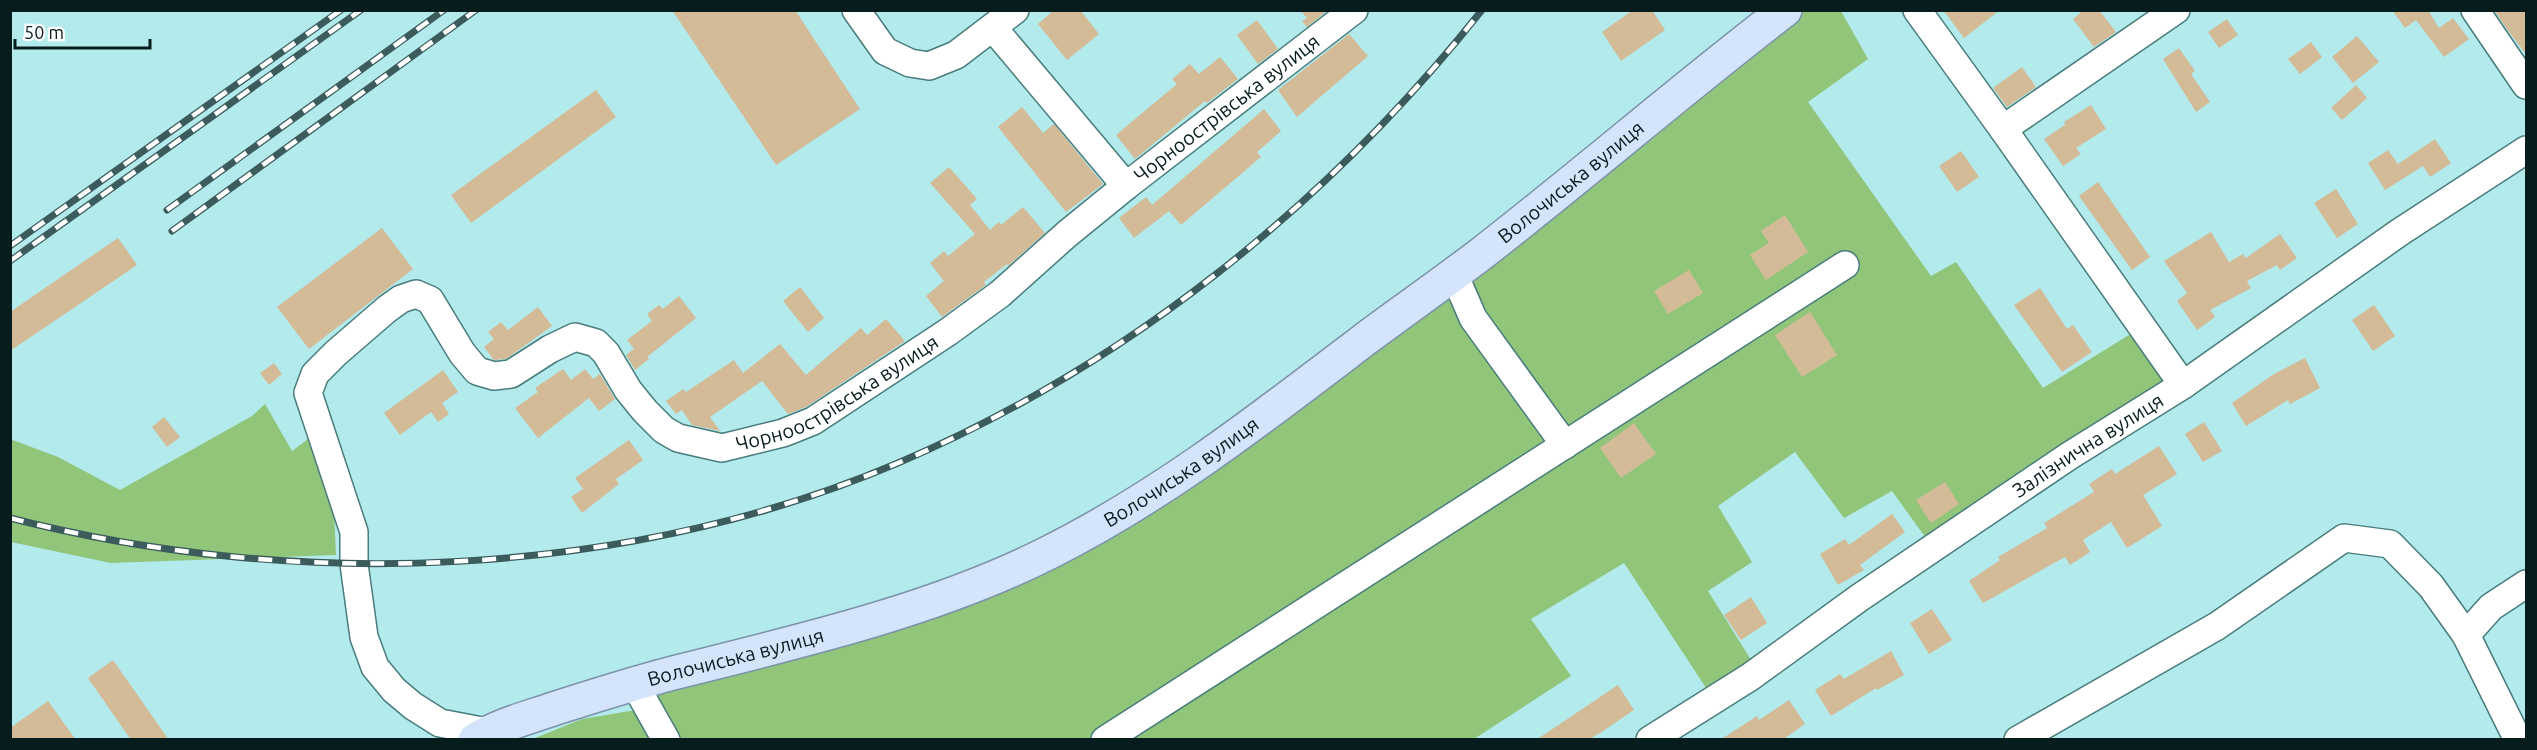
<svg xmlns="http://www.w3.org/2000/svg" width="2537" height="750" viewBox="0 0 2537 750" font-family="Ubuntu,sans-serif">
<style>
.green{fill:#91c57a}
.building{fill:#d4bb97}
.lines{fill:none;stroke-linecap:round;stroke-linejoin:round}
.minor-casing{stroke:#487c7d;stroke-width:30}
.major-casing{stroke:#7a92aa;stroke-width:36}
.minor{stroke:#fff;stroke-width:27}
.major{stroke:#d4e4fa;stroke-width:33}
.rail-casing{stroke:#3b5b5c;stroke-width:7}
.rail{stroke:#fff;stroke-width:4.5;stroke-dasharray:14;stroke-linecap:butt}
.labels{text-anchor:middle;stroke-width:5;stroke-linejoin:round;paint-order:stroke}
.street-label{font-size:20px;fill:#061c1d;stroke:#fff}
</style>
<rect width="100%" height="100%" fill="#b3eaeb"/>
<g class="green">
<path d="M1785,11H1841L1868,59L1808,102L1931,276L1956,262L2043,388L2142,327L2183,385L1933,548L1892,491L1844,518L1795,452L1718,506L1752,562L1708,591L1758,671L1714,700L1624,563L1531,619L1571,676L1474,739L530,740L582,719L648,708L634,683L816,636L1118,514Z"/>
<path d="M265,404L292,451L308,439L334,509L336,555L111,563L11,542L10,439L58,457L120,490L252,416Z"/>
</g>
<g class="building">
<path d="M672,10H795L860,109L776,165Z"/>
<path d="M1054,10H1080L1099,34L1067,60L1038,24Z"/>
<path d="M1300,10H1328L1307,27L1302,21L1307,18Z"/>
<path d="M1633,10H1652L1665,30L1621,61L1602,32Z"/>
<path d="M1943,10H2000L1964,38Z"/>
<path d="M2084,10H2099L2116,32L2094,47L2073,19Z"/>
<path d="M2392,10H2428L2439,28L2453,18L2469,39L2444,57L2416,20L2405,28Z"/>
<path d="M2494,10H2526V54L2509,32Z"/>
<path d="M2227,19L2238,35L2219,48L2208,32Z"/>
<path d="M1257,20L1278,49L1258,64L1237,35Z"/>
<path d="M1349,34L1368,56L1297,117L1278,90Z"/>
<path d="M2357,36L2379,62L2353,83L2332,57Z"/>
<path d="M2311,42L2322,57L2300,74L2288,59Z"/>
<path d="M2179,48L2195,71L2191,74L2210,102L2196,112L2163,59Z"/>
<path d="M1220,57L1238,79L1207,103L1205,101L1135,159L1116,135L1177,84L1172,79L1190,64L1199,74Z"/>
<path d="M2022,67L2036,87L2007,107L1993,88Z"/>
<path d="M2356,85L2367,98L2342,120L2331,108Z"/>
<path d="M596,90L616,117L471,223L451,195Z"/>
<path d="M2091,105L2106,129L2076,148L2081,154L2063,166L2044,139L2065,125L2064,122Z"/>
<path d="M1022,107L1043,133L1054,124L1103,184L1066,212L998,127Z"/>
<path d="M1264,109L1281,131L1257,152L1261,157L1181,225L1169,211L1134,238L1119,218L1146,197L1152,205Z"/>
<path d="M2435,139L2451,163L2430,177L2423,166L2385,190L2368,163L2388,150L2398,164Z"/>
<path d="M1961,151L1979,177L1957,192L1939,166Z"/>
<path d="M949,167L977,199L970,205L990,230L999,222L1001,225L1023,207L1045,233L1008,266L1007,264L984,282L986,285L942,317L926,296L944,281L930,263L944,251L948,256L975,234L930,183Z"/>
<path d="M2098,182L2150,257L2132,270L2079,196Z"/>
<path d="M2336,189L2358,224L2337,238L2314,203Z"/>
<path d="M1785,215L1808,252L1766,280L1750,255L1769,243L1761,231Z"/>
<path d="M382,228L413,269L309,349L277,307Z"/>
<path d="M2211,232L2229,262L2243,254L2246,258L2280,234L2297,258L2280,270L2277,265L2247,281L2251,288L2210,310L2215,317L2197,330L2177,301L2187,293L2164,261Z"/>
<path d="M118,238L137,265L10,351V312Z"/>
<path d="M1689,270L1703,293L1668,314L1654,291Z"/>
<path d="M800,287L824,318L808,332L783,301Z"/>
<path d="M2040,288L2067,329L2073,325L2092,352L2062,372L2014,305Z"/>
<path d="M679,296L696,318L647,357L649,359L635,370L626,355L634,349L627,340L652,321L647,314L659,305L663,309Z"/>
<path d="M2374,305L2395,336L2373,351L2352,320Z"/>
<path d="M538,307L552,326L506,359L494,360L484,347L494,339L488,332L501,322L508,330Z"/>
<path d="M1810,312L1837,355L1802,377L1775,335Z"/>
<path d="M886,319L905,341L806,407L788,414L762,381L710,417L720,431L692,425L682,410L676,414L666,401L683,389L686,392L734,360L743,373L780,344L806,375L861,328L867,335Z"/>
<path d="M2305,358L2320,388L2290,404L2288,400L2246,426L2232,403L2274,374Z"/>
<path d="M274,363L282,374L269,385L260,373Z"/>
<path d="M563,369L571,380L585,369L593,379L600,374L615,399L599,411L589,398L538,438L515,408L538,392L535,388Z"/>
<path d="M443,370L458,392L442,403L449,414L438,422L431,412L400,435L384,413Z"/>
<path d="M164,417L180,437L167,447L152,427Z"/>
<path d="M2204,422L2222,451L2203,462L2185,434Z"/>
<path d="M1634,423L1656,454L1621,478L1600,448Z"/>
<path d="M629,440L643,460L616,479L619,484L582,513L571,497L583,489L575,478Z"/>
<path d="M2159,446L2177,474L2143,495L2162,526L2127,548L2111,522L2083,540L2090,552L2070,565L2065,557L1983,603L1969,581L2000,560L1998,557L2047,528L2044,523L2094,492L2089,484L2112,469L2115,474Z"/>
<path d="M1945,482L1959,504L1931,523L1916,500Z"/>
<path d="M1892,514L1905,532L1860,565L1864,570L1838,585L1820,554L1845,539L1849,545Z"/>
<path d="M1751,597L1767,623L1741,640L1724,615Z"/>
<path d="M1932,609L1952,640L1929,654L1910,623Z"/>
<path d="M1891,651L1904,675L1877,690L1876,688L1831,716L1815,690L1840,674L1844,679Z"/>
<path d="M113,660L169,740H131L88,678Z"/>
<path d="M1618,685L1634,710L1603,731L1588,740H1536Z"/>
<path d="M1789,700L1805,724L1782,740H1720L1757,716L1759,720Z"/>
<path d="M48,701L76,740H10V728Z"/>
</g>
<g class="lines">
<defs>
<g id="minor">
<path d="M856,10L885,51L910,63L929,66L956,55L1015,10"/>
<path d="M1917,10L2003,129L2183,385"/>
<path d="M2475,10L2526,85"/>
<path d="M994,29L1126,186"/>
<path d="M2003,129L2176,10"/>
<path d="M1454,274L1473,318L1565,445"/>
<path d="M2466,635L2491,607L2526,584"/>
<path d="M634,683L666,740"/>
<path id="s1" d="M487,732L440,723L413,706L394,690L375,667L364,637L354,564V532L308,393L315,374L336,353L387,309L401,299L416,294L430,300L462,353L477,371L494,376L511,374L550,349L575,337L596,343L606,353L628,390L645,411L664,430L678,438L722,448L783,433L813,421L948,332L1000,294L1067,234L1126,186L1354,10"/>
<path d="M1105,740L1845,265"/>
<path id="s2" d="M1650,740L1750,677L1859,598L2069,456L2183,385L2400,232L2526,150"/>
<path d="M2018,740L2217,626L2344,538L2390,544L2431,586L2466,635L2518,740"/>
</g>
<g id="major">
<path id="s3" d="M475,740C499,725 527,718 553,709C597,695 640,681 685,670C805,640 937,609 1048,553C1162,496 1263,417 1364,340C1403,311 1443,283 1481,254C1584,174 1682,89 1785,10"/>
</g>
</defs>
<use href="#minor" class="minor-casing"/>
<use href="#major" class="major-casing"/>
<use href="#minor" class="minor"/>
<use href="#major" class="major"/>
<defs>
<g id="rail">
<path d="M167,210L444,10"/>
<path d="M172,231L476,10"/>
<path d="M10,246L341,10"/>
<path d="M10,261L361,10"/>
<path d="M10,518C295,591 625,579 898,463C1126,366 1328,204 1482,10"/>
</g>
</defs>
<use href="#rail" class="rail-casing"/>
<use href="#rail" class="rail"/>
</g>
<g class="labels">
<g class="street-label">
<text dy="7" stroke="none"><textPath href="#s1" startOffset="1587">Чорноострівська вулиця</textPath></text>
<text dy="7" stroke="none"><textPath href="#s3" startOffset="1246">Волочиська вулиця</textPath></text>
<text dy="7" stroke="none"><textPath href="#s1" startOffset="1101">Чорноострівська вулиця</textPath></text>
<text dy="7" stroke="none"><textPath href="#s2" startOffset="528">Залізнична вулиця</textPath></text>
<text dy="7" stroke="none"><textPath href="#s3" startOffset="760">Волочиська вулиця</textPath></text>
<text dy="7" stroke="none"><textPath href="#s3" startOffset="274">Волочиська вулиця</textPath></text>
</g>
</g>
<rect width="2537" height="750" fill="none" stroke="#061c1d" stroke-width="24"/>
<path d="M15 39v9h135v-9" fill="none" stroke="#061c1d" stroke-width="3"/>
<text x="24" y="39" font-size="18" fill="#061c1d" stroke="#ffffff" stroke-width="4.5" paint-order="stroke">50 m</text>
</svg>
